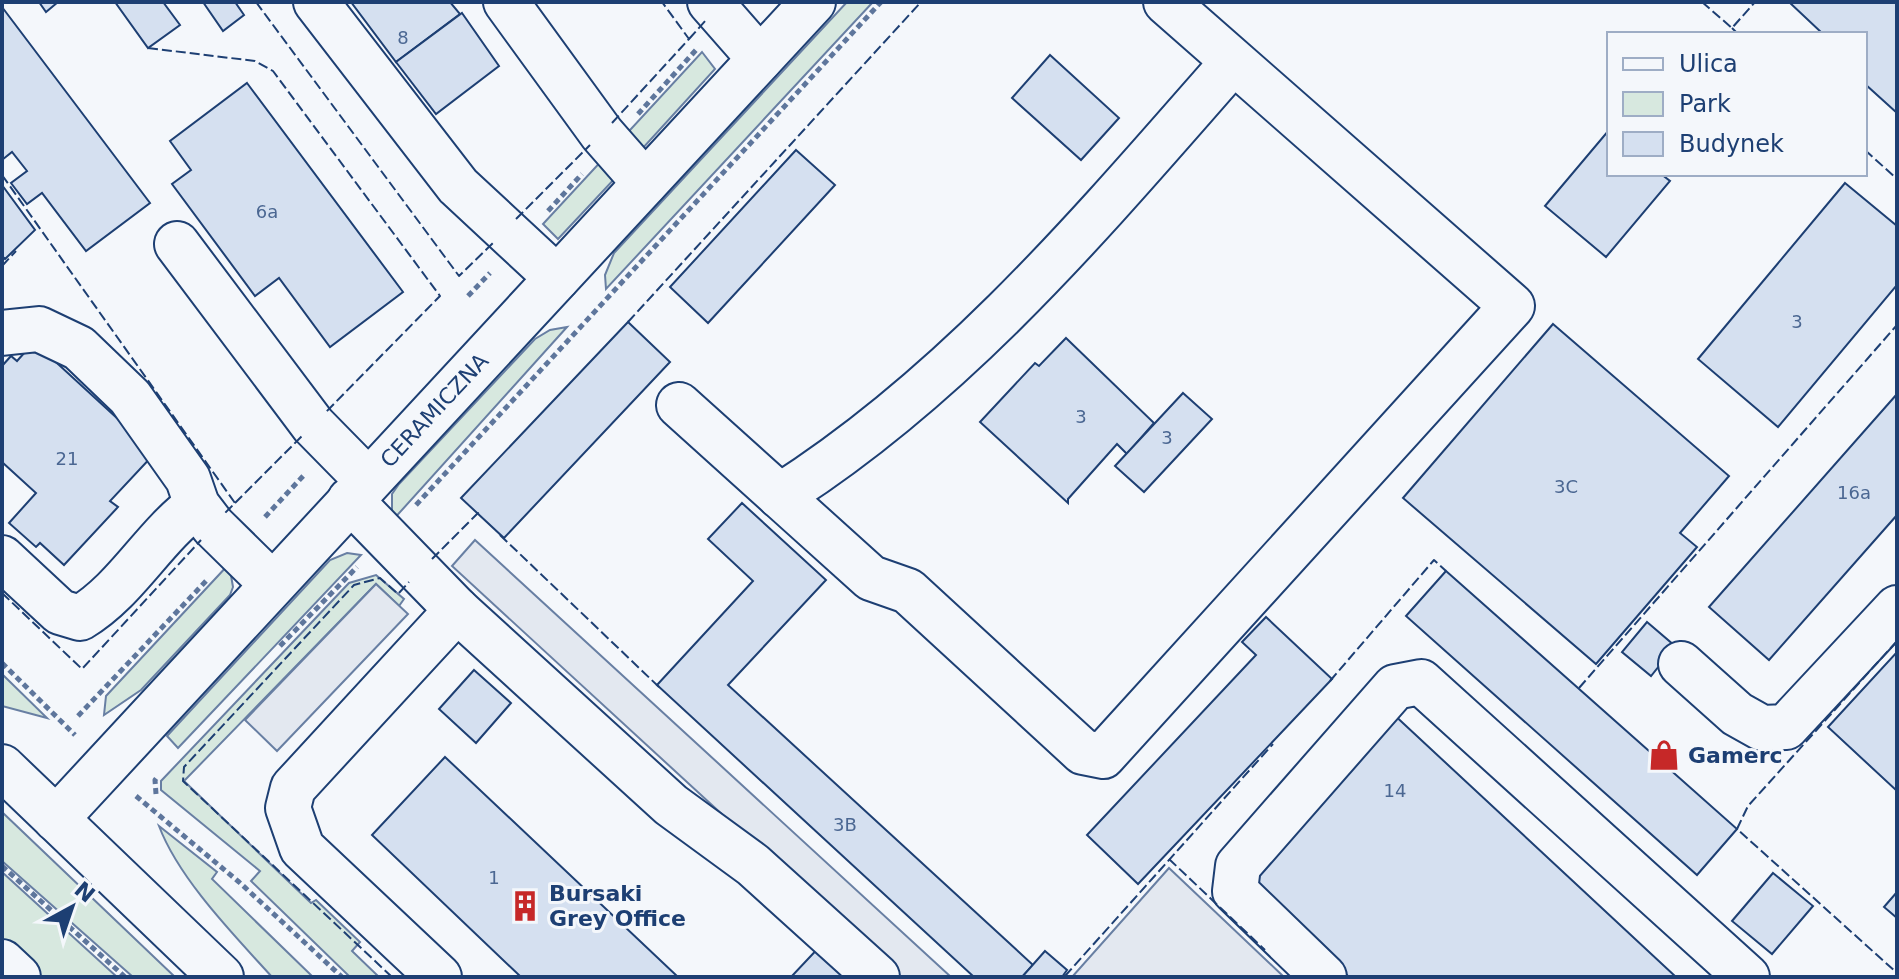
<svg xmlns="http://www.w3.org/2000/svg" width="1899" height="979" viewBox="0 0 1899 979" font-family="'DejaVu Sans',sans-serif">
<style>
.green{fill:#d7e8df;stroke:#687fa3;stroke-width:2}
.parking{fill:#e3e8f0;stroke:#687fa3;stroke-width:2}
.building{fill:#d5e0f0;stroke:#1d3f73;stroke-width:2}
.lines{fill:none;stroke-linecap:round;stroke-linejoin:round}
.minor-casing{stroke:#1d3f73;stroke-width:48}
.path{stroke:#5e769c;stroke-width:5;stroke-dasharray:6 4;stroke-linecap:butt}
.minor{stroke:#f4f7fb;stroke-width:44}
.fence{stroke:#1d3f73;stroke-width:2;stroke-dasharray:10 4;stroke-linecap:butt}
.labels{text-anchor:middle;stroke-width:6;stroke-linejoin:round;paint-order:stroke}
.number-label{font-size:18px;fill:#4b6792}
.street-label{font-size:22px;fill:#1d3f73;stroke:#f4f7fb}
.poi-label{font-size:22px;font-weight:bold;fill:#1d3f73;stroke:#f4f7fb;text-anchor:start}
</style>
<rect width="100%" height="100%" fill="#f4f7fb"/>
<g class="green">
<path d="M847,2H873L606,289L605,275L614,253Z"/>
<path d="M702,52L715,69L632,160L618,143Z"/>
<path d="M605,157L619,174L558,239L543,224Z"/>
<path d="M567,327L392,521V494L399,484L535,339L550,330Z"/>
<path d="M347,553L361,555L178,748L167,736L330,560Z"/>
<path d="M229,564L233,587L230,595L141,690L104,715L106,696Z"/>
<path d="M376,575L404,599L399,606L376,584L184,781L311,903L316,900L360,942L352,951L379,977H350L251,881L260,871L161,790V781L349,583Z"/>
<path d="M2,674L47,718L2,706Z"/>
<path d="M2,812L175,977H133L2,861Z"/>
<path d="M159,826L217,872L212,879L313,977H272C234,935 179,879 159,826Z"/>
<path d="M2,872L117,977H38L2,943Z"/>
</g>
<g class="parking">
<path d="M475,540L951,977H899L452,566Z"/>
<path d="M376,584L408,614L277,751L245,720Z"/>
<path d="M1169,868L1284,977H1072Z"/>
</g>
<g class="building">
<path d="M39,2H58L46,12Z"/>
<path d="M115,2H163L180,25L148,48Z"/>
<path d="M203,2H235L244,15L223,31Z"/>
<path d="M351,2H450L460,14L396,62Z"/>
<path d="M1789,2H1897V113L1865,84V34H1823Z"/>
<path d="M2,7L150,203L86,251L42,193L27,204L11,183L27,171L12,152L2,160Z"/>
<path d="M462,13L499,66L436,114L396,62Z"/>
<path d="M1050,55L1119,118L1081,160L1012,98Z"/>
<path d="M247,83L403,292L330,347L279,278L255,296L172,184L191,170L170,141Z"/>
<path d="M1609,130V174H1661L1670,181L1606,257L1545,206Z"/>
<path d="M796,150L835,185L708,323L670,287Z"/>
<path d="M1845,183L1897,226V285L1778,427L1698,359Z"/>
<path d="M2,185L35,230L5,259L2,256Z"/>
<path d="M628,322L670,362L504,538L461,498Z"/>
<path d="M1553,324L1729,476L1680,533L1697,547L1596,664L1403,498Z"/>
<path d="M1066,338L1154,423L1127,454L1117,444L1068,499V503L980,422L1035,363L1039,366Z"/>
<path d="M34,342L155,453L110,501L118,507L64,565L40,543L36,547L9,523L36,493L2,462V366L11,356L17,361Z"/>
<path d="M1183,393L1212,419L1144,492L1115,466Z"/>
<path d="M1897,394V515L1769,660L1709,607Z"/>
<path d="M742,503L826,580L728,685L1033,965L1022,977H974L657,685L753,581L708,539Z"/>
<path d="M1446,571L1737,829L1697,875L1406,616Z"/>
<path d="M1266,617L1332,679L1138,884L1087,835L1256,655L1242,642Z"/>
<path d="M1647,622L1675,646L1651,676L1622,652Z"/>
<path d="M1897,652V791L1828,727Z"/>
<path d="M474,670L511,703L476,743L439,709Z"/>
<path d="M1390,711L1676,977H1349L1238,872Z"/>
<path d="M445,757L678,977H521L372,835Z"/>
<path d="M1773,873L1813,906L1772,954L1732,921Z"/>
<path d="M1897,892V918L1884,907Z"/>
<path d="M824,942L861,977H791Z"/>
<path d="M1045,951L1067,970L1062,977H1022Z"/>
</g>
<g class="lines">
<defs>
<g id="minor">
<path d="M316,2L458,186L557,278"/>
<path d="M506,2L602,134L645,183"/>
<path d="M710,2L760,59"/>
<path d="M177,244L313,425L368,481"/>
<path d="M2,333L39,329L79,348L130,397L188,479L197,505L213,526L272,584"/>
<path d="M679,405L871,578L908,591L1083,752L1103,756L1512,306L1166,2"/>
<path d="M780,496C958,383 1095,219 1233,62"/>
<path d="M350,500L457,610L671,805L753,865L877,977"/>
<path d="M2,558L60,612L80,618C127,590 153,537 197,505"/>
<path d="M1681,664L1737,714L1762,728L1786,727L1897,608"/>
<path d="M2,767L221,977"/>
<path d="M56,819L813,2"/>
<path d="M2,962L18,977"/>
<path d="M439,977L302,848L288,808L293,788L457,610"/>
<path d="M1324,977L1235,891L1238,866L1395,687L1421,682L1747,977"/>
</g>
</defs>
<use href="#minor" class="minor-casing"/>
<g class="path">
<path d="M638,114L696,50"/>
<path d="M548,211L582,174"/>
<path d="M468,296L490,273"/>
<path d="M416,505L881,2"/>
<path d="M265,517L305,474"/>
<path d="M280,646L357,567"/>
<path d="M2,663L75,735"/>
<path d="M78,716L207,580"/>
<path d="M156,794L155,780L158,776"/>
<path d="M136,796L239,882L342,977"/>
<path d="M2,866L125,977"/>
</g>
<use href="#minor" class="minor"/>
<g class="fence">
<path d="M256,2L459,276L494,242"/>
<path d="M1702,2L1732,28L1755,2"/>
<path d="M1732,28L1738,34"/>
<path d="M689,39L706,20"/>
<path d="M148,48L255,61L273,71L440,296L326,412"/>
<path d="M612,123L689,39L662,2"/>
<path d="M1865,150L1897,179"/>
<path d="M2,175L235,503L225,513"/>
<path d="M516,219L590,145"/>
<path d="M2,266L16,251"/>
<path d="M628,322L921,2"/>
<path d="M235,503L303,435"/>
<path d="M500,535L659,687"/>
<path d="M432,559L478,513L480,516"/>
<path d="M2,593L82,669L201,540"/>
<path d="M1897,641L1748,806L1737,829L1897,973"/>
<path d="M1330,681L1434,560L1446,571"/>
<path d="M1579,688L1897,325"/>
<path d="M1169,859L1265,950"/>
<path d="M1065,976L1273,744"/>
<path d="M392,977L183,781L184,767L354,585L380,578L398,594L409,582"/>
</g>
</g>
<defs>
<symbol id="shop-bare" viewBox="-9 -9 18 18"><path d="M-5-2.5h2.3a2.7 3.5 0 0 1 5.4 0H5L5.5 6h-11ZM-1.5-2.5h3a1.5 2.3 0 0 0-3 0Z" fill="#c62828" stroke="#f4f7fb" stroke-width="2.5" paint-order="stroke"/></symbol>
<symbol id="building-bare" viewBox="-9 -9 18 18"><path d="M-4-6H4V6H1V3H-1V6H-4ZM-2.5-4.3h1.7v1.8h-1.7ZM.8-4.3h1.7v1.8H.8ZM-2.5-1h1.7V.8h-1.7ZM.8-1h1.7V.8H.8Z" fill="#c62828" stroke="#f4f7fb" stroke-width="2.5" paint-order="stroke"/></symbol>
</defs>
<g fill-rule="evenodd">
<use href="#shop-bare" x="1642" y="733" width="44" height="44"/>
<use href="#building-bare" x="503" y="884" width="44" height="44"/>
</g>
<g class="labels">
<g class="number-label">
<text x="403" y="44">8</text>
<text x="267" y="218">6a</text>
<text x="1797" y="328">3</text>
<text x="1081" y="423">3</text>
<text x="1167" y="444">3</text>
<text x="67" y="465">21</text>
<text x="1566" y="493">3C</text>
<text x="1854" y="499">16a</text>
<text x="1395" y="797">14</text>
<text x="845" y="831">3B</text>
<text x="494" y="884">1</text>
</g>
<g class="street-label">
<text transform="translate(434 410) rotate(-47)" y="8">CERAMICZNA</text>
</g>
<g class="poi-label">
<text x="1688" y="763">Gamerc</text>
<text x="549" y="901">Bursaki<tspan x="549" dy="25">Grey Office</tspan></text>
</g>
</g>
<rect width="1899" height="979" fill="none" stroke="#1d3f73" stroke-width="8"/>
<rect x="1607" y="32" width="260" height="144" fill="#f4f7fb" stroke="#9eadc5" stroke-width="2"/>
<rect x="1623" y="58" width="40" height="12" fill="#f4f7fb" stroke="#9eadc5" stroke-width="2"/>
<text x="1679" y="72" font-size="24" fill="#1d3f73">Ulica</text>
<rect x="1623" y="92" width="40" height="24" fill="#d7e8df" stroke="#9eadc5" stroke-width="2"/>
<text x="1679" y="112" font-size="24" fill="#1d3f73">Park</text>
<rect x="1623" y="132" width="40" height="24" fill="#d5e0f0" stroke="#9eadc5" stroke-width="2"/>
<text x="1679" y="152" font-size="24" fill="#1d3f73">Budynek</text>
<g transform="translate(72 907) rotate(40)" stroke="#f4f7fb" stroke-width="6" paint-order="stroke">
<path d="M0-6L14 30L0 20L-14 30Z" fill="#1d3f73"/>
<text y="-12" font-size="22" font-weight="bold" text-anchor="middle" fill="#1d3f73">N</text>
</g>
</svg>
